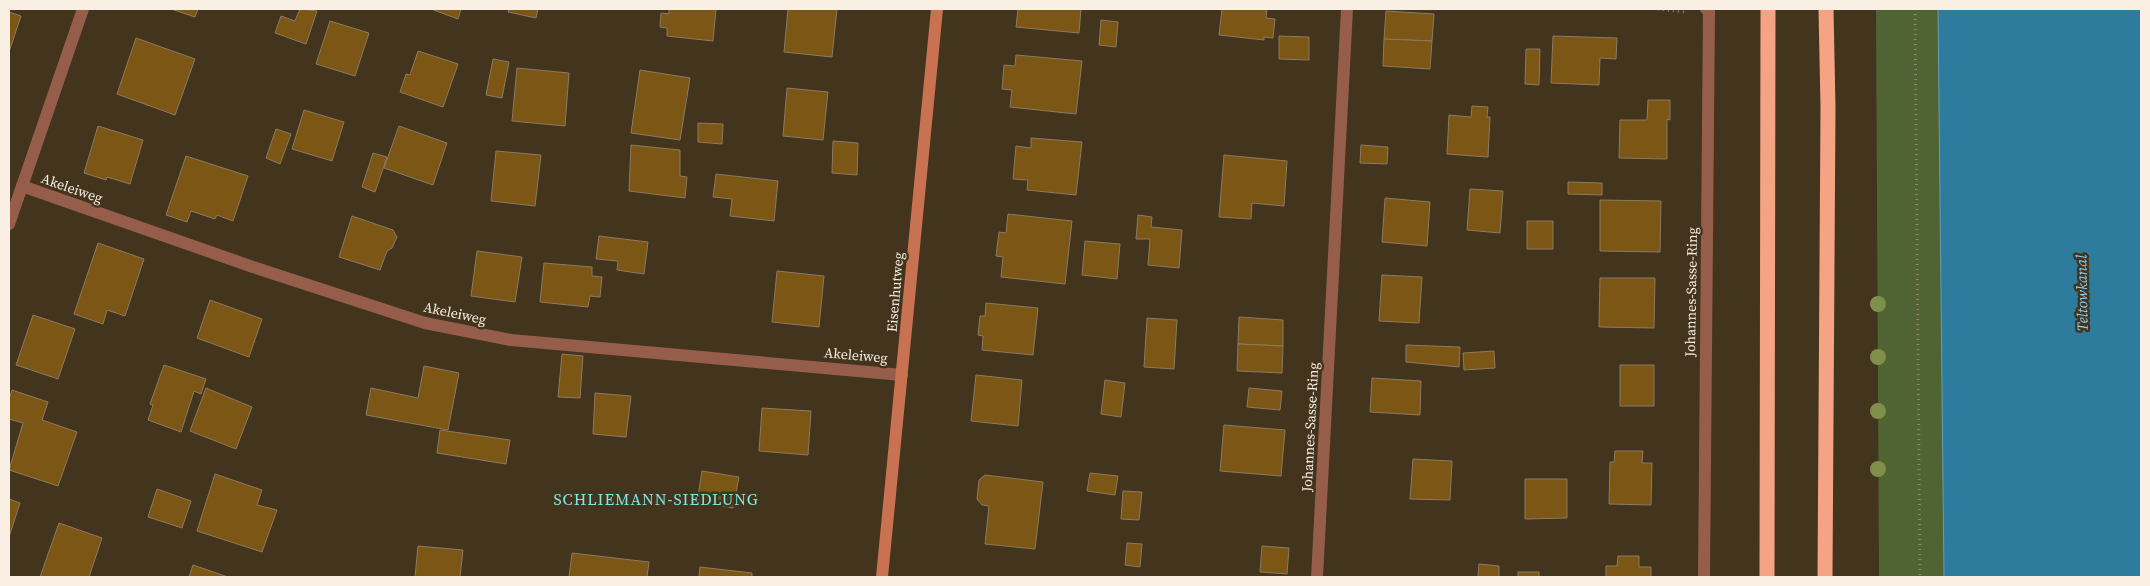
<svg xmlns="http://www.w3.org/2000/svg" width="2150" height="586" viewBox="0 0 2150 586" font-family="'Source Serif 4',serif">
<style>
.green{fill:#506333}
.water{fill:#2d7c9e;stroke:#6a9eb2}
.building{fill:#7b5615;stroke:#8c7a62}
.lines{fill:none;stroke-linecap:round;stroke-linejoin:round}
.path{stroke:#928573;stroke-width:3;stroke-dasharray:1 4;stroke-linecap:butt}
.lane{stroke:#965e4a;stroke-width:12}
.street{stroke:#965e4a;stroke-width:12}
.secondary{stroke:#c97252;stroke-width:12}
.highway{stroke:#f4a385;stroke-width:15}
.tree{fill:#7e904a}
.labels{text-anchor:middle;stroke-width:5;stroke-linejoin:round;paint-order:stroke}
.street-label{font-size:14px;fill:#f9efe2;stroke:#43341e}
.water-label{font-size:15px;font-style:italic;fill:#8ad1f4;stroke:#43341e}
.quarter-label{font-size:16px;letter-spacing:1px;fill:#7ce8e3;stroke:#43341e}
</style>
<rect width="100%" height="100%" fill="#43341e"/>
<path class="green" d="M1876,9H1938L1944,577H1879Z"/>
<path class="water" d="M1938,9H2141V577H1944Z"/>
<g class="building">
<path d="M171,9H198L195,17Z"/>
<path d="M300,9L317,11L306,44L275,33L281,16L295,21Z"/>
<path d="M431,9H461L458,19Z"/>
<path d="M509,9H538L536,18L508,12Z"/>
<path d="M669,9H716L713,41L667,36V28L660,27L661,13L669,14Z"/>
<path d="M788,9H837L832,57L784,52Z"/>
<path d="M1018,9H1081L1079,33L1016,27Z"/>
<path d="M1222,9H1267L1266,18L1275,19L1273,38L1264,37V40L1219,35Z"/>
<path d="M1386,11L1434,14L1432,41L1384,39Z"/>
<path d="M9,12L21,16L9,52Z"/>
<path d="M1101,20L1118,22L1116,47L1099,45Z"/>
<path d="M330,21L369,33L355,76L316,64Z"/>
<path d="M1279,36L1309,37V60L1279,59Z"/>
<path d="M1553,36L1617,38L1616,59L1600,58L1599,85L1551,83Z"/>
<path d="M136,38L195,59L175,115L117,94Z"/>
<path d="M1384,39L1432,41L1430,69L1383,66Z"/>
<path d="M1526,49H1540L1539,85L1525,84Z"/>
<path d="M418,51L458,64L443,107L400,92L406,74L410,75Z"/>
<path d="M1016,55L1082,61L1076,114L1010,107L1012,90L1002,89L1004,65L1015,66Z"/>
<path d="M493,59L509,62L502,98L486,95Z"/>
<path d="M517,68L569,73L565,126L512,121Z"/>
<path d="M640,70L690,78L680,140L631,133Z"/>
<path d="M787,88L828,92L823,140L783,136Z"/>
<path d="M1648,100H1670V120L1667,119V159L1619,158L1620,120H1647Z"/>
<path d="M1472,106L1488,107L1487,117H1490L1488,157L1447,154L1449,115L1471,117Z"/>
<path d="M304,110L344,122L332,161L292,149Z"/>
<path d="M698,123L723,124L722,144L698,142Z"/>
<path d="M98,126L143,140L130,184L107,177L106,180L84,173Z"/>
<path d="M399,126L447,143L433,185L384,168Z"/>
<path d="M276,129L291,134L280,164L266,158Z"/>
<path d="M1031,138L1082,142L1076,195L1027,190L1028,180L1013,179L1016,146L1031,148Z"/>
<path d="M833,141L858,143L857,175L832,173Z"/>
<path d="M631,145L680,150V176L687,177L685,198L629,191Z"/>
<path d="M1361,145L1388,147L1387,164L1360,163Z"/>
<path d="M496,151L541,155L535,206L491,201Z"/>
<path d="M373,153L387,157L375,192L362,187Z"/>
<path d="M1224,155L1287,161L1284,206L1252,203L1251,219L1219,217Z"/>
<path d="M186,156L248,176L233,221L217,215L215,219L191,211L187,222L166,215Z"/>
<path d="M716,174L778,181L774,221L730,216L732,199L713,197Z"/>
<path d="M1568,182L1602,183V195L1568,194Z"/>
<path d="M1470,189L1503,191L1500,233L1467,230Z"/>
<path d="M1385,198L1430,202L1427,246L1382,242Z"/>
<path d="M1600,200L1661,201L1660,252L1600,251Z"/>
<path d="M1008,214L1072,221L1065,284L1001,277L1003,257L996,256L999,232L1006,233Z"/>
<path d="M1138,215L1152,217L1151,227L1182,230L1179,268L1148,265L1150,239H1136Z"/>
<path d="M352,216L393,230L397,237L392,248L387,251L380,270L339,257Z"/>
<rect x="1527" y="221" width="26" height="28"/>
<path d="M599,236L648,242L644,274L617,270L618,261L596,259Z"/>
<path d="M1085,241L1120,244L1117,279L1082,275Z"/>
<path d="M98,243L144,259L125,316L107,310L103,324L74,314Z"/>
<path d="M477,251L522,257L515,302L471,296Z"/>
<path d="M544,263L592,267V276L602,277L600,297L590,296L588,307L540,302Z"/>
<path d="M777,271L824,276L819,327L772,322Z"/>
<path d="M1382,275L1422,277L1419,323L1379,321Z"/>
<path d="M1600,278H1655L1654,328L1599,327Z"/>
<path d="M210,300L262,319L249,357L197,338Z"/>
<path d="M986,303L1038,308L1033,355L982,350L983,336L978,335L980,316H985Z"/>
<path d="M33,315L75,329L58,379L16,365Z"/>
<path d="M1239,317L1283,320V346L1238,344Z"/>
<path d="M1147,318L1177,320L1174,369L1144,367Z"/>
<path d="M1238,344L1283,346L1282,373L1237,371Z"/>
<path d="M1406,345L1460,347L1459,367L1406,362Z"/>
<path d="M1494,351L1495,368L1464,370L1463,353Z"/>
<path d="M562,354L583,356L580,398L558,397Z"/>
<path d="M164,365L206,379L201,394L194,391L181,432L148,420L153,405L150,404Z"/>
<rect x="1620" y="365" width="34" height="41"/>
<path d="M424,366L459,373L448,430L366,415L371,388L418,398Z"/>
<path d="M976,375L1022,380L1018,426L971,421Z"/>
<path d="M1372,378L1421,381L1420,415L1370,412Z"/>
<path d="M1105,380L1125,383L1121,417L1101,414Z"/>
<path d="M206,388L252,407L236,449L190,431Z"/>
<path d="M1249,388L1282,391L1280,410L1247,407Z"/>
<path d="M12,390L48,402L42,420L77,432L58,486L9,470L23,423L9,419V399Z"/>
<path d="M595,393L631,396L626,437L593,434Z"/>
<path d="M762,408L811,411L808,455L759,451Z"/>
<path d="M1224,425L1285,430L1281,476L1220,471Z"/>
<path d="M440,430L510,440L506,464L437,453Z"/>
<path d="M1615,451H1643L1642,463H1652L1651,505L1609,504L1610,462H1614Z"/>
<path d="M1413,459L1452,461L1450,500L1410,499Z"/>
<path d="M702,471L739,477L733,508L697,502Z"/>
<path d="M1090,473L1118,476L1115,495L1087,491Z"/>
<path d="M215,474L262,490L257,505L277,510L262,552L197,531Z"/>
<path d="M985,475L1043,482L1035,549L985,544L989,506L982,505L977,499L979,480Z"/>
<path d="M1525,479H1567V518L1525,519Z"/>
<path d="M157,489L191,501L182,528L148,517Z"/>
<path d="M1123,491L1142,492L1139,520L1121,519Z"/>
<path d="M9,499L20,503L9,537Z"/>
<path d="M59,523L102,538L89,577H40Z"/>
<path d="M1127,543L1142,544L1140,567L1125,565Z"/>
<path d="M418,546L463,550L460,577H415Z"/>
<path d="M1262,546L1289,548L1287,574L1260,572Z"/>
<path d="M572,553L649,562L647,577H569Z"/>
<path d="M1618,556H1639V567H1651V577H1606V566H1617Z"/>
<path d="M1479,564L1499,566V577H1478Z"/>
<path d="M193,565L228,577H189Z"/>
<path d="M700,567L752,573V577H699Z"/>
<rect x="1518" y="572" width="21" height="5"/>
</g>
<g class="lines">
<g class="path">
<path d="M1658,9L1685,12"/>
<path d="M1915,9L1920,577"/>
</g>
<path class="lane" d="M22,186L253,267L425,323L511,340L902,375"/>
<g class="street">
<path d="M9,224L83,9"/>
<path d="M1317,577L1347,9"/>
<path d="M1704,577L1709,10L1706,9"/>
</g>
<path class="secondary" d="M882,577L937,9"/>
<g class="highway">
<path d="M1767,577L1768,9"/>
<path d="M1825,577L1828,107L1826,9"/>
</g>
</g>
<g class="tree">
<circle cx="1878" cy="304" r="8"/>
<circle cx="1878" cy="357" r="8"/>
<circle cx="1878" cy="411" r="8"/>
<circle cx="1878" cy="469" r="8"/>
</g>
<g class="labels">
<g class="street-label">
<text transform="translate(72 188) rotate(19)" y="5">Akeleiweg</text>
<text transform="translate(895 292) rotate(-85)" y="5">Eisenhutweg</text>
<text transform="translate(1691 292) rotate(-89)" y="5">Johannes-Sasse-Ring</text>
<text transform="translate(455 313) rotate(12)" y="5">Akeleiweg</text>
<text transform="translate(856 355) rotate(5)" y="5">Akeleiweg</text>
<text transform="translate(1310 427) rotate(-87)" y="5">Johannes-Sasse-Ring</text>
</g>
<g class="water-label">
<text transform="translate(2082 293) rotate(-91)" y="5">Teltowkanal</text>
</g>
<g class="quarter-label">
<text x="656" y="505">SCHLIEMANN-SIEDLUNG</text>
</g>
</g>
<rect width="2150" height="586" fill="none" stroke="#f9efe2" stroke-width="20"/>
</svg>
